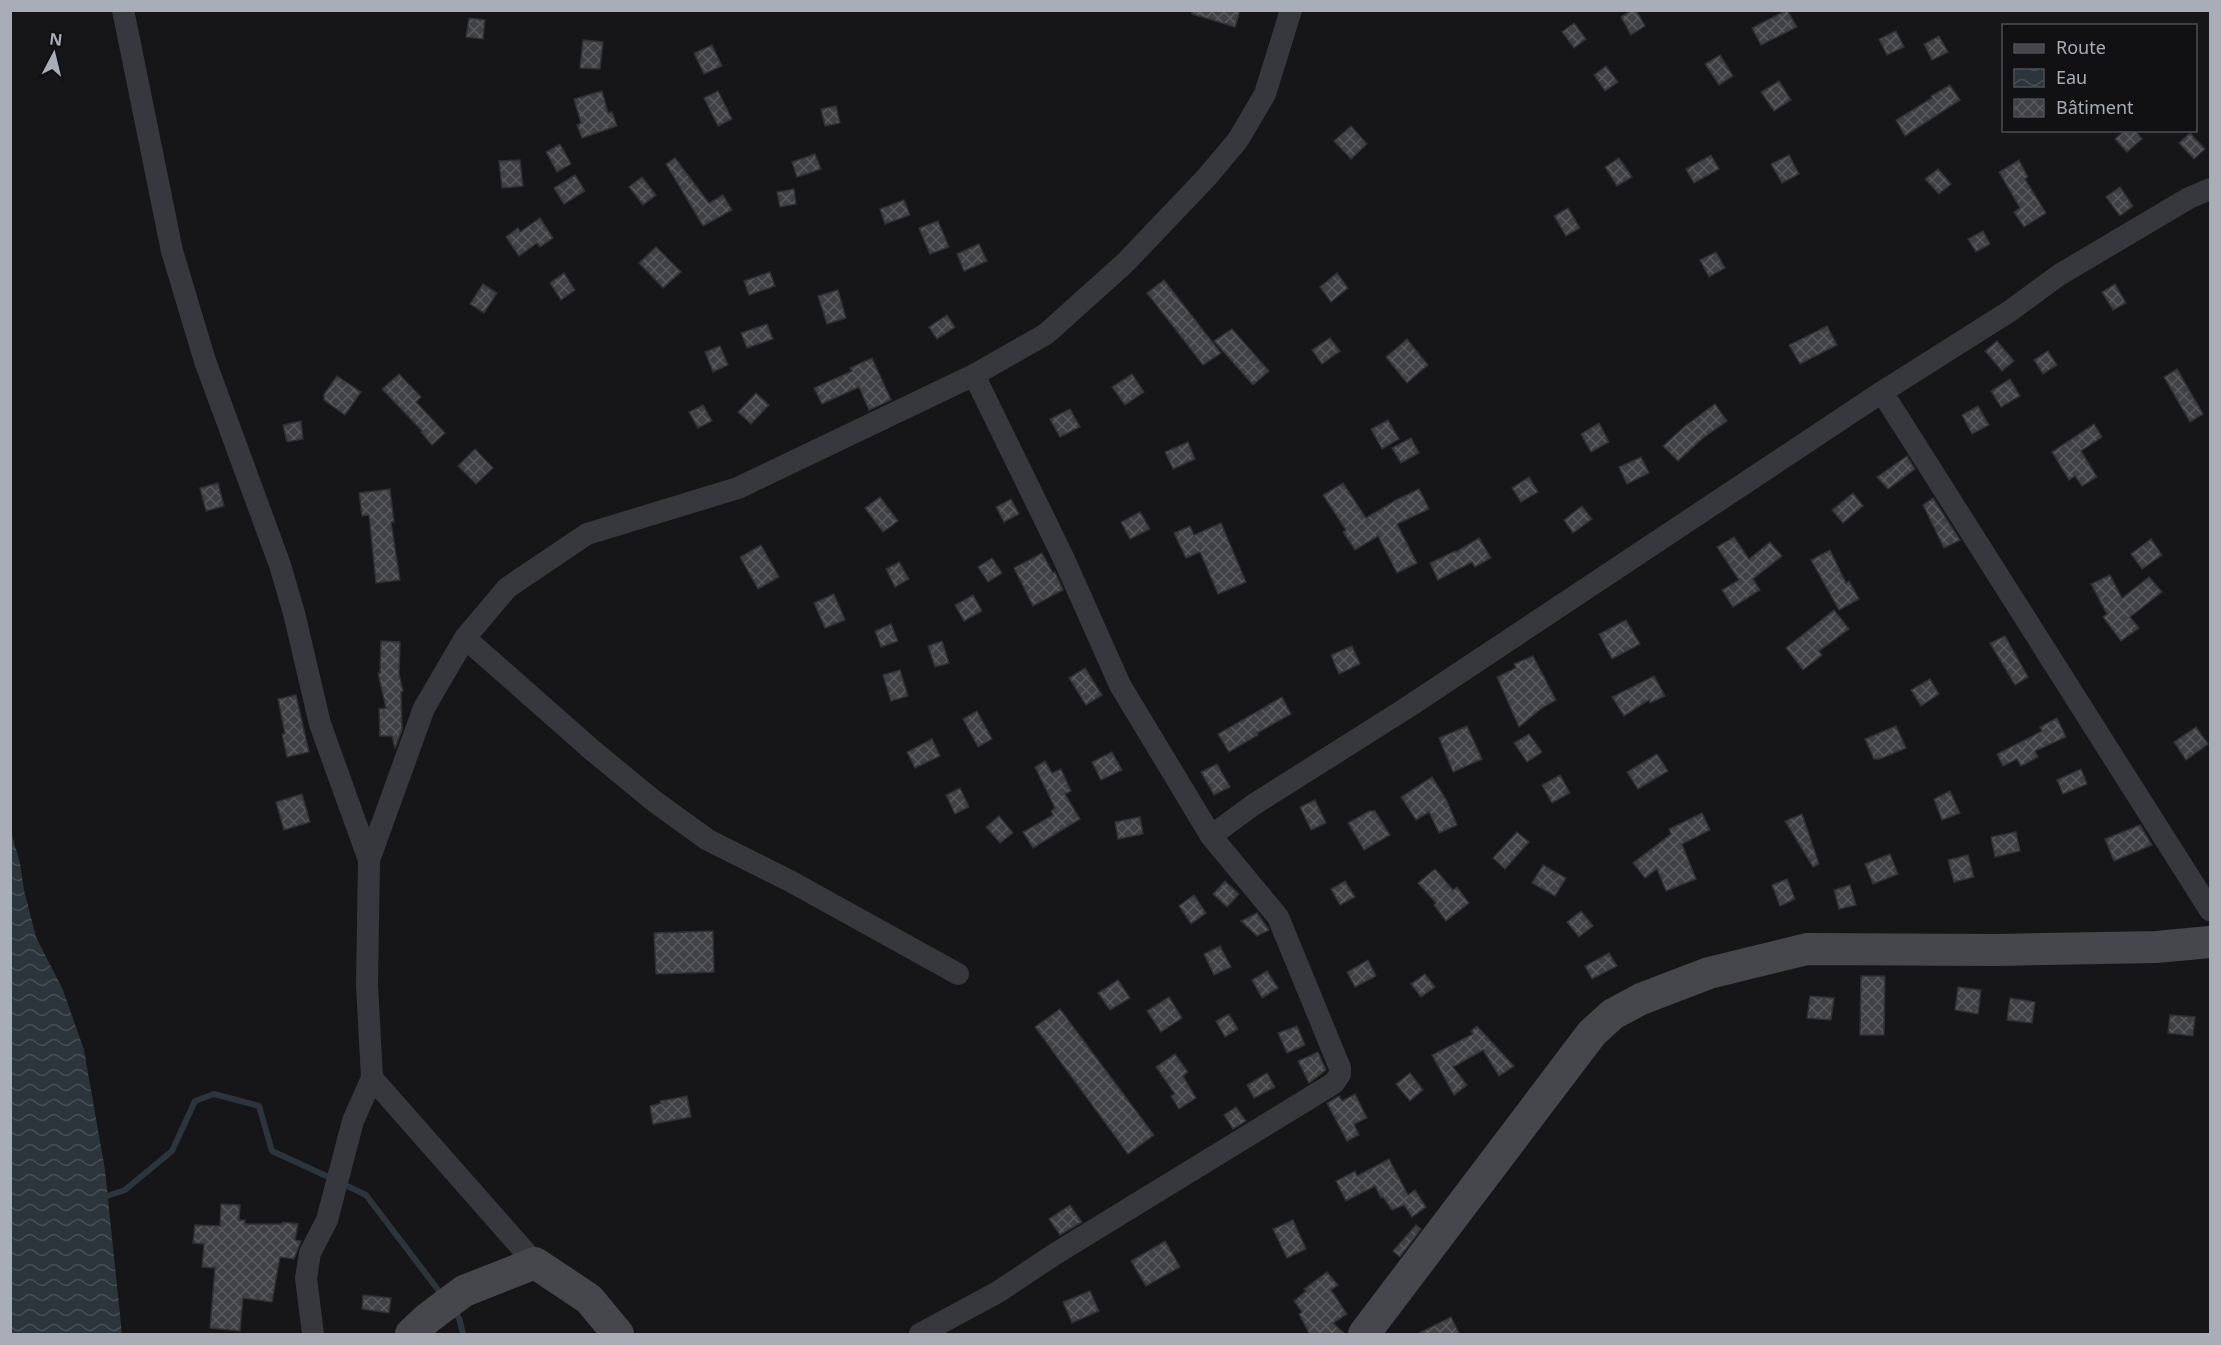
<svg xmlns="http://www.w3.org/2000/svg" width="2221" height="1345" viewBox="0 0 2221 1345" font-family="'Noto Sans',sans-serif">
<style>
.water{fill:url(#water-waves)}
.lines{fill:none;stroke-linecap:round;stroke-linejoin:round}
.stream{stroke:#2c353c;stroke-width:6}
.building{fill:url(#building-cross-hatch);stroke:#303034;stroke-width:1.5}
.minor{stroke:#37383d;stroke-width:22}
.secondary{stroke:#45474d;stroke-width:32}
</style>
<defs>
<pattern id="water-waves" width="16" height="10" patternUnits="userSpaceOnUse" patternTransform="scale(1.5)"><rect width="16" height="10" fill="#2c353c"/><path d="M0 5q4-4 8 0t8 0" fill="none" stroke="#485056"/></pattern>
<pattern id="building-cross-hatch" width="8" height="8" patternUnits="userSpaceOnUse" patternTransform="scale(1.5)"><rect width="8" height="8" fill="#404145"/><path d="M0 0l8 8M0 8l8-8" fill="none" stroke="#595a5e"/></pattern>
</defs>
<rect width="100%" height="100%" fill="#161618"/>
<path class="water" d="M11,832L20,863L24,890L36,937L63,990L84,1050L105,1170L122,1334H11Z"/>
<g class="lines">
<g class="stream">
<path d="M343,1184L366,1195L442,1295"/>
<path d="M101,1198L125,1190L172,1151L195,1101L214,1094L259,1106L272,1151L333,1179"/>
<path d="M453,1310L459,1318L463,1334"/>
</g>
</g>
<g class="building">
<path d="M1192,10H1240L1235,27L1192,14Z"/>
<path d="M1632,10H1636L1645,26L1631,35L1621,17Z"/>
<path d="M1787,10L1797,27L1761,45L1752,28Z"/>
<path d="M469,18L485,20L483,39L466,37Z"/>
<path d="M1574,23L1586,39L1574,48L1562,32Z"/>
<path d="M1896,31L1904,47L1887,55L1879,39Z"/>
<path d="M1939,36L1948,52L1932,60L1924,44Z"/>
<path d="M583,40L603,42L600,69L580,68Z"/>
<path d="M712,45L722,66L704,74L694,53Z"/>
<path d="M1720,55L1733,76L1719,85L1705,64Z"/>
<path d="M1606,66L1618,82L1605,91L1594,75Z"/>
<path d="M1779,81L1791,100L1774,111L1761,92Z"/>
<path d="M1950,85L1960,100L1905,136L1896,120L1932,98L1931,96Z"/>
<path d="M602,91L608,113L612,112L617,126L582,138L577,125L581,123L574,99Z"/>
<path d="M718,91L732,119L718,126L704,98Z"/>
<path d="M836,106L840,123L825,126L821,109Z"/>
<path d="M1351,126L1367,144L1351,159L1334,141Z"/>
<path d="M2125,130H2135L2142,139L2127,152L2115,139Z"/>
<path d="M2190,133L2205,149L2194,159L2179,143Z"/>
<path d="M560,144L571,164L557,172L546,152Z"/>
<path d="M815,154L821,169L797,177L792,162Z"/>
<path d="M1711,155L1719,169L1694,183L1686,169Z"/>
<path d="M1789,155L1799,174L1782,183L1771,164Z"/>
<path d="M675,158L709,203L723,195L732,210L703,226L666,164Z"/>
<path d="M1619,158L1632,177L1617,186L1605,167Z"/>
<path d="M520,160L523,186L502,188L499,161Z"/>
<path d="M2019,160L2028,177L2025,179L2046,213L2024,227L2014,212L2020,208L1999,172Z"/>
<path d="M1938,169L1951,184L1939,194L1925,179Z"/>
<path d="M575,175L585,191L564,204L554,188Z"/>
<path d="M642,177L656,195L643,205L629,187Z"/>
<path d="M2120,187L2133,206L2120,216L2106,197Z"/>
<path d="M794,189L796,204L780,207L777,192Z"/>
<path d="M904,200L910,215L885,224L880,209Z"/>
<path d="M1568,208L1580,228L1566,236L1554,216Z"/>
<path d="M540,218L553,238L540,247L537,243L519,256L506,237L518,228L520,232Z"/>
<path d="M938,221L949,247L930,254L919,228Z"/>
<path d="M1983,231L1990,244L1976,252L1968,239Z"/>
<path d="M979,244L987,261L964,271L957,254Z"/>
<path d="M656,247L681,272L663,288L639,263Z"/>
<path d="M1716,252L1725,268L1709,277L1700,260Z"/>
<path d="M770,272L775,286L749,295L744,281Z"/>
<path d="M564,273L575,290L561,300L550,283Z"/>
<path d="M1337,273L1348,288L1331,302L1320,287Z"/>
<path d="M1164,280L1221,353L1203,365L1147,293Z"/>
<path d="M483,284L497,293L484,313L470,304Z"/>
<path d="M2115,284L2126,303L2113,310L2102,292Z"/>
<path d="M838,290L846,318L827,324L818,296Z"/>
<path d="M947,315L955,327L937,339L929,327Z"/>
<path d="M767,324L773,339L747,348L741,333Z"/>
<path d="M1827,326L1837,345L1800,364L1789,345Z"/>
<path d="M1232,329L1269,371L1253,385L1214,341Z"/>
<path d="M1330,338L1340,351L1322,364L1312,350Z"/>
<path d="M1407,339L1428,365L1407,383L1386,357Z"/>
<path d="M1997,341L2014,361L2002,371L1985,351Z"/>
<path d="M720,346L728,365L713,372L705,352Z"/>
<path d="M2048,351L2057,365L2043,374L2034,360Z"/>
<path d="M872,358L891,400L869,410L859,387L822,404L814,388L852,371L850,368Z"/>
<path d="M2177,369L2203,414L2190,422L2164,377Z"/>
<path d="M399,374L421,397L416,402L445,433L432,445L421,432L422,431L382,389Z"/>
<path d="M1132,374L1144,392L1125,405L1112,387Z"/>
<path d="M337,376L361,392L345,415L324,400V394Z"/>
<path d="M2010,379L2020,396L2001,407L1991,391Z"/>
<path d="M756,393L769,405L751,424L738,412Z"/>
<path d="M1715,404L1727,421L1703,438L1678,461L1663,446L1685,426Z"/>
<path d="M703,405L712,421L698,428L689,412Z"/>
<path d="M1978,406L1989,425L1972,434L1962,415Z"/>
<path d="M1070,409L1080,427L1060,437L1050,419Z"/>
<path d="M1388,420L1399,439L1382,449L1371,429Z"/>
<path d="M301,421L303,439L287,442L283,425Z"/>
<path d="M1599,423L1609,442L1591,452L1581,434Z"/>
<path d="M2094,424L2102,437L2081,451L2097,477L2082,486L2075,476L2069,480L2052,452Z"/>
<path d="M1411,438L1419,453L1401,463L1392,448Z"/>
<path d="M1188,442L1195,459L1173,469L1165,452Z"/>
<path d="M475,449L493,468L476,484L458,466Z"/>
<path d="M1907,456L1915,469L1888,489L1877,477Z"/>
<path d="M1641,457L1649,473L1627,484L1619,467Z"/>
<path d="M1529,477L1538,492L1521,502L1512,488Z"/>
<path d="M218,483L224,506L206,511L200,488Z"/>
<path d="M1343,483L1366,518L1396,500L1419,489L1429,509L1397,524L1417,563L1397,573L1378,536L1355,550L1343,532L1346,530L1323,495Z"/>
<path d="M390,489L394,522H391L400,580L376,583L369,515L362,516L359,493Z"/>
<path d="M1853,493L1863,506L1843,523L1832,510Z"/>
<path d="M880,497L898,521L883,532L865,508Z"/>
<path d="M1933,498L1960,540L1944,548L1923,505Z"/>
<path d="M1011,499L1019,514L1004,522L996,507Z"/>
<path d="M1582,506L1592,519L1573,533L1564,520Z"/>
<path d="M1140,512L1150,529L1130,539L1121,522Z"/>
<path d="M1221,523L1246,582L1218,594L1200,552L1186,558L1174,533L1190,526L1194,535Z"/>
<path d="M1734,537L1749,559L1770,542L1782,556L1753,579L1760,590L1733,607L1722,590L1739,580L1717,547Z"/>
<path d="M1479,538L1491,558L1475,567L1472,562L1438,580L1430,563L1455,551L1456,552Z"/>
<path d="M2151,539L2162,555L2142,569L2131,554Z"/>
<path d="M761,545L779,577L758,589L740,557Z"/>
<path d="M1830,550L1846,583L1849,581L1859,599L1839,610L1811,560Z"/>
<path d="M1042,553L1053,573L1055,572L1063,590L1033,606L1014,568Z"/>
<path d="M992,558L1002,573L988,582L978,567Z"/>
<path d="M899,562L909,579L895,587L886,569Z"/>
<path d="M2110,575L2122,598L2149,577L2162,592L2130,617L2139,628L2121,641L2103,617L2107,614L2091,584Z"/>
<path d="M834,594L845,620L825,628L814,603Z"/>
<path d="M973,595L982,611L964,621L955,605Z"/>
<path d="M1834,610L1849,629L1819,651L1822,655L1803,670L1786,648Z"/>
<path d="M1626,620L1640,644L1612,659L1599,634Z"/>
<path d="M891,624L898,641L881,647L875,631Z"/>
<path d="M2005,636L2028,677L2015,685L1990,643Z"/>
<path d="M381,641L400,642L399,674L403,691L401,692L402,730L395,748L392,736H380L379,709L386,708L378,673H380Z"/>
<path d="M942,641L949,663L935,667L928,646Z"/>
<path d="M1352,646L1360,664L1339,674L1331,655Z"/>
<path d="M1533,656L1556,700L1542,708L1519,727L1497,677L1516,668L1514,664Z"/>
<path d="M1085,668L1102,695L1086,705L1069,678Z"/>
<path d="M900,670L908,696L891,701L883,675Z"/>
<path d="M1654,676L1665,696L1650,703L1649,700L1624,716L1612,697Z"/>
<path d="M1930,679L1939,694L1921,706L1911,690Z"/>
<path d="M296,695L309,752L287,757L282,734H285L278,699Z"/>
<path d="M1282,697L1291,714L1257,733L1258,735L1229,752L1218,734Z"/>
<path d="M977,711L992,739L978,747L963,719Z"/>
<path d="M2057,718L2066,737L2035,751L2038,757L2021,766L2017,759L2003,766L1997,754L2042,731L2040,727Z"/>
<path d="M1467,726L1482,759L1453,772L1439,738Z"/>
<path d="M1896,726L1906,748L1880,759H1874L1865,739Z"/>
<path d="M2196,727L2208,744L2186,760L2174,742Z"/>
<path d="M1529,734L1542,752L1527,762L1514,743Z"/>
<path d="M932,739L940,756L915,768L907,752Z"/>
<path d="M1112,752L1122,770L1101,780L1092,762Z"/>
<path d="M1657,754L1668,771L1638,789L1627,772Z"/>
<path d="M1045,761L1052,773L1061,769L1071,791L1065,794L1080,819L1033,848L1023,832L1053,815L1051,811L1055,808L1035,767Z"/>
<path d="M1217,764L1230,787L1214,795L1201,772Z"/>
<path d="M2081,769L2087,784L2063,794L2057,780Z"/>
<path d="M1560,775L1570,793L1552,803L1542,785Z"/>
<path d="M1432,777L1447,801L1457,825L1439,833L1429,812L1416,820L1401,797Z"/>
<path d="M960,788L969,807L955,814L946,795Z"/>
<path d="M1950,791L1960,813L1942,820L1934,799Z"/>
<path d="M302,794L310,822L284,830L276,802Z"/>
<path d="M1315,800L1326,823L1311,830L1300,807Z"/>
<path d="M1369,811H1375L1390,835L1364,850L1348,823Z"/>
<path d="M1702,813L1710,830L1682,844L1696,879L1666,891L1657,869L1645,878L1633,863L1671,834L1669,829Z"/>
<path d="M1802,814L1819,864L1813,867L1785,821Z"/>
<path d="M999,816L1013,833L1000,843L986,827Z"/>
<path d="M1140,817L1143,834L1118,839L1115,822Z"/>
<path d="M2140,825L2152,845L2114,861L2105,839Z"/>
<path d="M1517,832L1529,842L1505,869L1493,858Z"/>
<path d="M2016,832L2020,851L1995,857L1991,837Z"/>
<path d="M1890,854L1898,874L1873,884L1865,864Z"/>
<path d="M1968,855L1974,877L1954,882L1948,860Z"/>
<path d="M1543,865L1566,878L1555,896L1532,883Z"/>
<path d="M1435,869L1453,890L1457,887L1469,903L1446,921L1434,905L1436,903L1418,883Z"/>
<path d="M1787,879L1795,899L1780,906L1772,885Z"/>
<path d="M1225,881L1239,894L1227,907L1213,894Z"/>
<path d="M1345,881L1355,897L1340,905L1331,889Z"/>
<path d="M1850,885L1856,905L1839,909L1834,890Z"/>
<path d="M1194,895L1206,913L1191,924L1179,906Z"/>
<path d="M1581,911L1593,926L1579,937L1567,922Z"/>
<path d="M1257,913L1269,930L1257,936L1241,921Z"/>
<path d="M713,931L714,972L656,974L654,933Z"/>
<path d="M1220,946L1231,967L1214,975L1204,954Z"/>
<path d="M1609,953L1617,966L1592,979L1585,966Z"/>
<path d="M1368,960L1376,976L1355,987L1347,972Z"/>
<path d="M1267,971L1278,988L1262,998L1252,980Z"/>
<path d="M1425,974L1435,987L1421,997L1411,984Z"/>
<path d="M1861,976H1885L1884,1035H1860Z"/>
<path d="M1118,980L1130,998L1110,1010L1098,993Z"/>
<path d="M1958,987L1981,990L1978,1014L1955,1010Z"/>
<path d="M1810,996L1834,998L1831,1020L1807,1018Z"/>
<path d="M1169,997L1182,1018L1161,1032L1147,1011Z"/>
<path d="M2010,998L2035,1002L2032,1023L2007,1020Z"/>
<path d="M1060,1009L1154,1135L1128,1154L1035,1027Z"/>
<path d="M1229,1014L1238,1029L1225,1037L1216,1021Z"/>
<path d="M2170,1015L2195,1017L2193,1036L2168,1033Z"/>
<path d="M1297,1026L1305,1045L1287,1053L1278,1033Z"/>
<path d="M1477,1026L1514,1066L1499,1076L1483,1050L1453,1067L1467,1085L1454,1095L1432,1055L1473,1034L1471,1031Z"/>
<path d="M1318,1052L1326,1070L1309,1083L1298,1061Z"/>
<path d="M1175,1054L1188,1072L1183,1076L1196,1098L1179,1109L1171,1096L1175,1094L1156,1067Z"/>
<path d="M1267,1073L1275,1087L1254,1098L1247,1085Z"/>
<path d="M1410,1073L1423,1090L1410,1101L1396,1084Z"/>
<path d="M1355,1094L1367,1118L1354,1124L1359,1135L1347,1141L1327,1103L1339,1096L1342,1101Z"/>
<path d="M687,1096L691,1117L653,1124L650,1106L661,1103L660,1101Z"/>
<path d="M1236,1107L1246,1121L1233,1129L1224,1115Z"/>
<path d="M1389,1159L1408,1195L1415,1190L1426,1207L1412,1217L1404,1205L1392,1210L1383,1197L1381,1198L1375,1186L1346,1201L1336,1181L1355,1171L1357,1176Z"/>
<path d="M221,1204L240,1205L239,1220H245V1224H282L283,1222L298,1224L295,1240L301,1241L294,1259L280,1257L272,1302L243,1298L240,1331L210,1328L215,1268L202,1267L204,1244L193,1243L195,1225L220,1226Z"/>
<path d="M1070,1205L1082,1222L1060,1235L1049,1219Z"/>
<path d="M1293,1220L1306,1249L1287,1258L1273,1229Z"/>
<path d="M1416,1225L1421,1229L1400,1257L1393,1251Z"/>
<path d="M1165,1241L1180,1267L1146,1286L1131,1261Z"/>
<path d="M1327,1272L1338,1285L1331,1290L1347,1314L1333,1323L1346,1335H1310L1299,1314L1302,1312L1294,1301L1306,1291L1304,1289Z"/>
<path d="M1090,1291L1099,1311L1072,1323L1063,1302Z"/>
<path d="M363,1295L391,1298L389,1313L362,1309Z"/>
<path d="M1451,1317L1460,1335H1415Z"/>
</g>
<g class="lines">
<g class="minor">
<path d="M123,10L172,251L205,361L280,565L294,613L320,724L369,860"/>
<path d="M1882,392L2210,910"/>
<path d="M465,638L592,750L654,801L708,840L790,881L958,974"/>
<path d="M1211,836L1253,805L1405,709L1882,392L2010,311L2059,275L2189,198L2210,189"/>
<path d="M372,1078L535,1263"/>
<path d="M313,1334L306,1278L310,1253L327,1220L353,1121L372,1078L367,985L369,860L424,708L465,638L507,588L587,534L738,488L974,375L1046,334L1125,263L1206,178L1238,140L1265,94L1291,10"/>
<path d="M920,1334L998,1292L1055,1254L1334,1083L1340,1074V1068L1278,917L1211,836L1120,685L1063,557L974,375"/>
</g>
<g class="secondary">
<path d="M411,1334L428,1318L464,1291L535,1263L589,1299L618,1334"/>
<path d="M1364,1334L1592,1033L1613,1014L1641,999L1709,973L1807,949L1996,950L2156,947L2210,942"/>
</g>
</g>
<rect width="2221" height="1345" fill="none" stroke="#a8adb8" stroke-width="24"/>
<rect x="2002" y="24" width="195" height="108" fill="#111113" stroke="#4d4f55" stroke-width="1.5"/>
<rect x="2014" y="44" width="30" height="9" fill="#45474d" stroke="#4d4f55" stroke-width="1.5"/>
<text x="2056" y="54" font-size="18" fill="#a8adb8">Route</text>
<rect x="2014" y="69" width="30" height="18" fill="url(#water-waves)" stroke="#4d4f55" stroke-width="1.5"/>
<text x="2056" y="84" font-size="18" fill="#a8adb8">Eau</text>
<rect x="2014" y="99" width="30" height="18" fill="url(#building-cross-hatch)" stroke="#4d4f55" stroke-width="1.5"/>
<text x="2056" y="114" font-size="18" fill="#a8adb8">Bâtiment</text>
<g transform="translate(54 54) rotate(7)" stroke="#111113" stroke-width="4.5" paint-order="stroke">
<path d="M0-4.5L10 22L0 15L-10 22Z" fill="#a8adb8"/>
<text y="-9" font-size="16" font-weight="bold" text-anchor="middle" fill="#a8adb8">N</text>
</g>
</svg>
